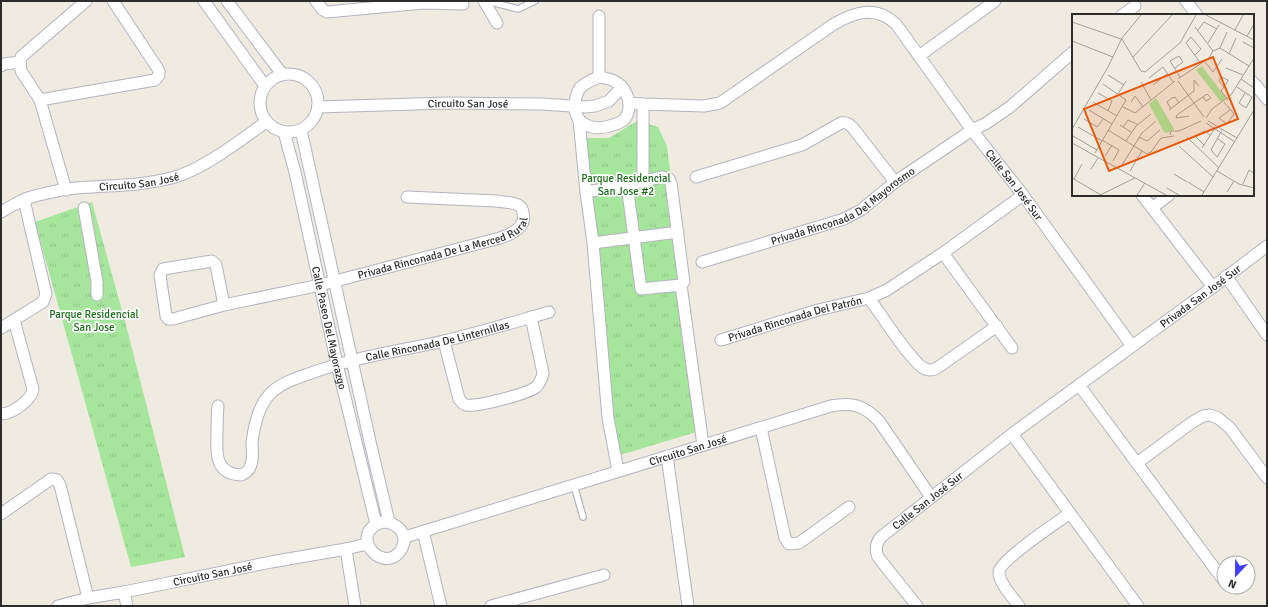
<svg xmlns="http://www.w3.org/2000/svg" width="1268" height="607" viewBox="0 0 1268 607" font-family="Signika,sans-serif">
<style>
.grass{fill:url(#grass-tufts)}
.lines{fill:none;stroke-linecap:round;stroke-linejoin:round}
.lane-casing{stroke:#b3b3c1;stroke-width:8}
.street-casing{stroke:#b3b3c1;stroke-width:13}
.lane{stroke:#fff;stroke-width:5.5}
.street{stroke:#fff;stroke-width:11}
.labels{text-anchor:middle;stroke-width:3.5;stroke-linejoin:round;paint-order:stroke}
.street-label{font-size:11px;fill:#2d2d2d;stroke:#fff}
.park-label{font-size:11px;fill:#1a6e1a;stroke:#fff}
.inset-road{fill:none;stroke:#a19f98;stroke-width:1}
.view{fill:#e8590c;fill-opacity:0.15;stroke:#e8590c;stroke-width:2}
.inset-edge{fill:none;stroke:#2d2d2d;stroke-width:2}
</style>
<defs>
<pattern id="grass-tufts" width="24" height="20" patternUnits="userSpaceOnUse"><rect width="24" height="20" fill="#a6e59c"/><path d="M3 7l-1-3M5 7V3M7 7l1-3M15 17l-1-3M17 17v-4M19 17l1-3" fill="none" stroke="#8fc587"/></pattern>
</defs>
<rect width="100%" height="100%" fill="#efebe0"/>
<g class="grass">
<path d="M637,121L658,127L667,146L703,430L617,456L575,138H609Z"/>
<path d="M92,202L126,325L185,557L131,567L35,222Z"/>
</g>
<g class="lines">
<defs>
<g id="lane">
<path d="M487,1L518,9L535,1"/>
<path d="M574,485L583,517"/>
</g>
<g id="street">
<path d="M204,1L265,86"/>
<path d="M227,1L282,74"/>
<path d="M316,1L323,10L327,12L423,3L463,4"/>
<path d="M484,1L497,23"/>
<path d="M1186,1L1197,15"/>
<path d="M1122,15L1135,6"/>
<path d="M599,16V77"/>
<path d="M919,56L995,1"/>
<path d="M1,66L4,64L20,62"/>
<circle cx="289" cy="103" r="29"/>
<path d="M599,77C604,78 609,78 614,81C625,86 633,102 627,115C625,121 619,123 613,125C594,132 572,125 575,102C576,96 577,92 580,88C586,82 592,80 599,77Z"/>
<path d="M1253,82L1267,99"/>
<path d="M40,100L155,80L159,75V72L158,69L113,1"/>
<path id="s1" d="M629,103L643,104L704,106L720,103L834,24C855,12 876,5 896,24L972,130L1023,195L1132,346"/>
<path id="s2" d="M318,107L447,103L542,104L585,107L595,106L609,101L622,87"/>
<path d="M579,120L586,192L593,243L608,418L618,471"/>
<path d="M301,130L371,446L389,522"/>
<path id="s3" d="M284,132L295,172L337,364L376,524"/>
<path d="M696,177L802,145L841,123C847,122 849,124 853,128L895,182"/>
<path d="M643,181V104"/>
<path d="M66,190L40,100L21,71L20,62L21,57L86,1"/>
<path d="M586,192L627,185L662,177L669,179L671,183L684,282L681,285L641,289L627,185"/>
<path d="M1142,195L1213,287"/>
<path d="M84,208L97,282V295"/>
<path d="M1152,208L1169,195"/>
<path id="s4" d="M1,212C8,208 15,204 23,200C32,196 56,191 67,189C103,185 140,187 175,177C205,168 241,140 266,122"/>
<path d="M593,243L678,232"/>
<path d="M943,253L1012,348"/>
<path id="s5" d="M702,262L844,219L861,210L895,182L972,130L985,124L1010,107L1073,52"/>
<path d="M1226,276L1267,335"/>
<path d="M681,285L703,445"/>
<path d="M869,298C880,313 911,362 925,369C930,371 933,370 937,368L997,326"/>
<path id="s6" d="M224,305L216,265L212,261L163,269L160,275L166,316L168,319H173L224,305L320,285L500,238C512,234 527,227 523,213C523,210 521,206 518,205C512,202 503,202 496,201L407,197"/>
<path d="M1,328L43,302L46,294L24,200"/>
<path id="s7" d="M721,340L818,310L869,298L887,290L943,253L1023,195"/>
<path d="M444,341L459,399C461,402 463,404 466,405C478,407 527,394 536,387C540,383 542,378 543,373L531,317"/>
<path d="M1079,385L1224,581"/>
<path id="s8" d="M218,406C217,416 217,426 217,435C216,455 216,474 241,475C245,473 249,471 250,467C254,460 252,451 252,443C254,425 259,403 273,391C285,381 300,377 314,372C356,357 400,351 444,341C479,333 514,322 549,312"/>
<path d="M1,414C12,414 32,400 33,389L14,320"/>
<path d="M761,428L785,538L789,544L799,543L849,507"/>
<path d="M1012,434L1138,606"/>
<path d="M667,456L688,606"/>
<path d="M1137,463L1191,423L1203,416L1210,415L1218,418L1230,428L1267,478"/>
<path d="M1,514L51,479L57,480L60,485L88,598"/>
<path d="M382,522C397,522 409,534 402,548C386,578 345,535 382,522Z"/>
<path d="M423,531L441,606"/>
<path id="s9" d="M405,537L831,406C852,402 864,405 879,421L931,497"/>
<path d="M346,549L355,606"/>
<path d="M124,592L127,606"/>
<path id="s10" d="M58,606L88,598L124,592L271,562L346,549L367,544"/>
<path d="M491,606L604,575"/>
<path id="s11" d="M917,606L878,557C875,550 876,543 881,537L1012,434L1213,287L1267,246"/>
<path d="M1019,606C1014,599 998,582 999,572C1001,559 1058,522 1070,513"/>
</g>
</defs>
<use href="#lane" class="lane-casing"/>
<use href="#street" class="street-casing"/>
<use href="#lane" class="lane"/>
<use href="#street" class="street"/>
</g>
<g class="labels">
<g class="street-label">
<text dy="4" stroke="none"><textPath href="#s2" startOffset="150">Circuito San José</textPath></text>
<text dy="4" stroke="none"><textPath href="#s4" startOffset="143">Circuito San José</textPath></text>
<text dy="4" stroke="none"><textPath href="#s1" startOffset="497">Calle San José Sur</textPath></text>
<text dy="4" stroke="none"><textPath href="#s5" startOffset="153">Privada Rinconada Del Mayorosmo</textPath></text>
<text dy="4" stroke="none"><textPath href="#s6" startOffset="433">Privada Rinconada De La Merced Rural</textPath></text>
<text dy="4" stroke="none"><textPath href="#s11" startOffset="484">Privada San José Sur</textPath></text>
<text dy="4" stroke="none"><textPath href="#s7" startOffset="77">Privada Rinconada Del Patrón</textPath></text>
<text dy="4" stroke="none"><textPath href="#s3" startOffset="201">Calle Paseo Del Mayorazgo</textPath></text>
<text dy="4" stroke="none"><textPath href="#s8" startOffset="350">Calle Rinconada De Linternillas</textPath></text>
<text dy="4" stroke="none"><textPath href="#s9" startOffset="296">Circuito San José</textPath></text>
<text dy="4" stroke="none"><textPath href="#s11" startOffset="143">Calle San José Sur</textPath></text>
<text dy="4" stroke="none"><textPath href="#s10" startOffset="158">Circuito San José</textPath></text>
</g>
<g class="park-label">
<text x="626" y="182">Parque Residencial<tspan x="626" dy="13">San Jose #2</tspan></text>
<text x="94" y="318">Parque Residencial<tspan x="94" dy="13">San Jose</tspan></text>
</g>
</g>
<g transform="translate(1072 14)">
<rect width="182" height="182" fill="#efebe0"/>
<path d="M130,52L154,84L149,88L124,56ZM84,84L102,115L96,119L92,118L77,90Z" fill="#a6e59c"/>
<path class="inset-road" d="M134,1L182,26M0,8L49,25M123,13L141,37M126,16L132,8L145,15M163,16L171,1M175,22L182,10M50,25L69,57L73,58L108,29L124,1M0,27L41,43M171,28L182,34M136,29L147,11M148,34L155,18M141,37L148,34L177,52M157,40L164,24M123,41L129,35L119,23L114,29L129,50M61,43L100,1M133,48L141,58L150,45M103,54L111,48L107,42L98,47L108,63M154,54L171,61M36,61L52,71M77,64L91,53L101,68M106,65L137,44L141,37M169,65L182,74M106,67L132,103M69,68L79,86M81,71L95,60M152,73L147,67L149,63L156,66V67L149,77L156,86M165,73L180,83L174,94L167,89L173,79M26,79L40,87L36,97M46,80L54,67M21,88L45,102M59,88L63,82L71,93M152,88L162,100L155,110L147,104L158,96M51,93L63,99L103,67M99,95L95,88L100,84L103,83L107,89M17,96L40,110M97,96L122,77V66L127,72M117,102L104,104L105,101L135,80L139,84L134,87L131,83M134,104L140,95L159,81L182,44M12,105L25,113L31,105M136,107L165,124M134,109L163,128M48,111L59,118M6,113L30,127M51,113L56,106L65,110M0,115L36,53L50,24L69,1M36,116L75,140L79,138L89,124L102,122M98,121L99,117H107L129,107M1,122L25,136M123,122L132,131M67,123L75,127L88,116M115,123L147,154M119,124L133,117L138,121M146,125L153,130L145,143L139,136L150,116M30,126L47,136L41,147M54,127L64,112L79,100M0,129L94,181M107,132L141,163M130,134L143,114M23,139L54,86L31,70M33,142L40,131M50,151L70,119L84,107M19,155L26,144M58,157L70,137M145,157L167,170L182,174M102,160L115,168M0,164L29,181M2,165L10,150M116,168L132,178M171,170L177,156L182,159M95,174L107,181M155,178L162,167M28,181L63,164M65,181L73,169M130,181L182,96"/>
<path class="view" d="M141,43L166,105L37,157L12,95Z"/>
<rect width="182" height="182" class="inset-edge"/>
</g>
<rect width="1268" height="607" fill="none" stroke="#2d2d2d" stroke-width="4"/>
<g transform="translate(1236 575) rotate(202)"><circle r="19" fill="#ffffff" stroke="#ababab"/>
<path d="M0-3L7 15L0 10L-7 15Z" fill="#433ffc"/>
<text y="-6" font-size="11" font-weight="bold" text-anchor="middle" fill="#2d2d2d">N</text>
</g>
</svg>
